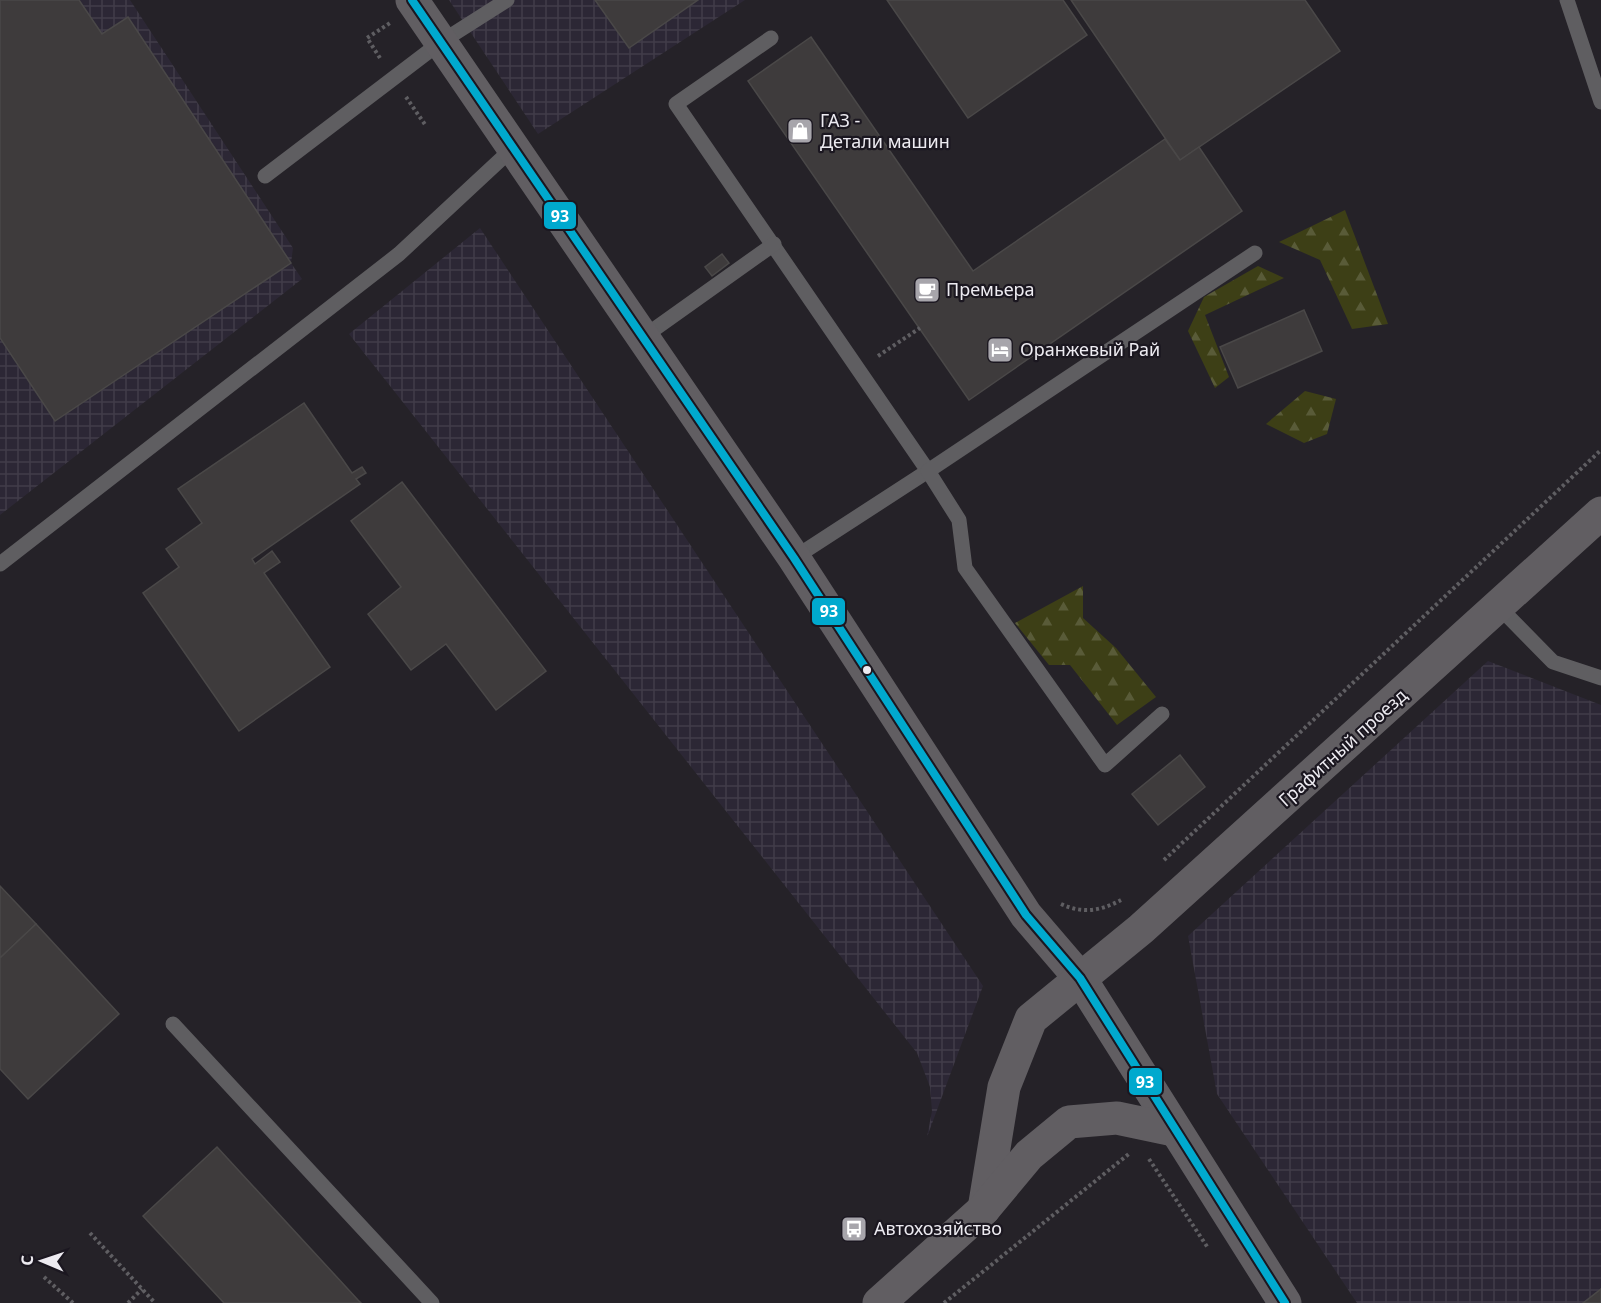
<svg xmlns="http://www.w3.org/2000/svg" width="1601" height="1303" viewBox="0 0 1601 1303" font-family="'Noto Sans',sans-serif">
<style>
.industrial{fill:url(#industrial-grid)}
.forest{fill:url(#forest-firs)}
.building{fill:#3e3b3c;stroke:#4a4848;stroke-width:1.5}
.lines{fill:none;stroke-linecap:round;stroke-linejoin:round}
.path{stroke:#5f5e62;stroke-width:4;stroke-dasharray:3 3;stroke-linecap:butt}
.lane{stroke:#5f5e61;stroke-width:15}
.secondary{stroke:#615e62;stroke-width:33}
.bus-1-casing{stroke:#1b1720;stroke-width:12}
.bus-1{stroke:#00a9ce;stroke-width:8}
.bus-dot{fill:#edebf1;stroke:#1b1720;stroke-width:2}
.labels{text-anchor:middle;stroke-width:4.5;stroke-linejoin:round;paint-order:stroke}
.poi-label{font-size:18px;fill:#edebf1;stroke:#1b1720;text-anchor:start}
.street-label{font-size:18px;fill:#edebf1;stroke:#1b1720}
.line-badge{stroke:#1b1720;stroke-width:2}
.badge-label{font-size:16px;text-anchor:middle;font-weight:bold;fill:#fff}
</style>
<defs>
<pattern id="industrial-grid" width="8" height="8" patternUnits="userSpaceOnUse" patternTransform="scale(1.5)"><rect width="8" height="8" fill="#2c2735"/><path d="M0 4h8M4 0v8" fill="none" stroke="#413c49"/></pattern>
<pattern id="forest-firs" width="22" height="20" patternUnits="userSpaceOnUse" patternTransform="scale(1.5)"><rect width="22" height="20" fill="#3d3f16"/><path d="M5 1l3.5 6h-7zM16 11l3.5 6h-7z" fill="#595b38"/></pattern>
</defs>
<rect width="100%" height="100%" fill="#252228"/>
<g class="industrial">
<path d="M0,0H130L293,248L291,263L302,279L0,515Z"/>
<path d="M449,0H745L538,134Z"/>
<path d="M480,228L983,986L927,1137L932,1111L930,1087L917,1053L349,334Z"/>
<path d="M1488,661L1601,705V1289L1583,1303H1357L1217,1094L1188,936Z"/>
</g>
<g class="forest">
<path d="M1345,210L1388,324L1352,329L1320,260L1279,242Z"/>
<path d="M1258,266L1284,278L1205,315L1229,377L1215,388L1188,331L1204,297Z"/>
<path d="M1305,391L1336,399L1327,434L1304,443L1266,424Z"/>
<path d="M1083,586V618L1116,648L1156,697L1117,725L1070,665H1049L1015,623Z"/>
</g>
<g class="building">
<path d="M0,0H79L102,34L128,17L291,263L55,421L0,338Z"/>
<path d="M595,0H698L629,48Z"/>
<path d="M887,0H1063L1087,35L968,118Z"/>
<path d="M1071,0H1305L1340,51L1180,160Z"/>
<path d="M811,37L973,271L1165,139L1180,160L1199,147L1242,211L969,400L748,81Z"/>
<path d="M722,254L729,263L712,276L705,267Z"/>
<path d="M1304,310L1322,351L1238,388L1220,347Z"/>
<path d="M304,403L352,473L362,467L366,473L356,479L360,484L252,559L255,564L272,551L280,562L264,573L330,667L239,731L143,593L179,567L166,549L202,523L178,489Z"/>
<path d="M402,482L546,671L496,710L446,644L411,670L368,614L401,587L351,521Z"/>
<path d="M1180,755L1205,787L1158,825L1132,794Z"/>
<path d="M0,886L36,924L0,958Z"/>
<path d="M36,924L119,1014L28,1099L0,1069V958Z"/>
<path d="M217,1147L358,1300L361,1303H224L143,1216Z"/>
<path d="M1601,1289V1303H1583Z"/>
</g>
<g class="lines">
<g class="path">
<path d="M380,58L367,38L390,23"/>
<path d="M406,97L426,126"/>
<path d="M878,356L920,328"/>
<path d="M1164,860L1601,450"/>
<path d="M1061,904C1083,914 1100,911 1121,900"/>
<path d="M1149,1159L1208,1248"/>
<path d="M90,1233L155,1303"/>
<path d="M44,1277L73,1303"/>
<path d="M128,1303L142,1289"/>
<path d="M944,1303L1130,1153"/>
</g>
<g class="lane">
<path d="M1567,0L1601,102"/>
<path d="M771,38L676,104L928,471L794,558"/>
<path d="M265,176L441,42L507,0"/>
<path d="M642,338L774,244"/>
<path d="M0,564L399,254L512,149"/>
<path d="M1499,607L1553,662L1601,678"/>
<path d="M1162,714L1105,765L965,568L959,520L928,471L1255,253"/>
<path d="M173,1024L432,1303"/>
</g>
<g class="secondary">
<path d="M412,0L794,558L1026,915L1080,978L1285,1303"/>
<path d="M984,1209L1004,1087L1031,1019L1141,929L1601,513"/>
<path d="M879,1303L984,1209L1029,1155L1069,1122L1117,1118L1174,1130"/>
</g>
<defs>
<path id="bus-1" d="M412,0L794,558L1026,915L1080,978L1285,1303"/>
</defs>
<use href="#bus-1" class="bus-1-casing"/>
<use href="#bus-1" class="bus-1"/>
</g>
<defs>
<symbol id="shop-square" viewBox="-11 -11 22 22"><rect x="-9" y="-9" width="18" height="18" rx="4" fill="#a7a5ab" stroke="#1b1720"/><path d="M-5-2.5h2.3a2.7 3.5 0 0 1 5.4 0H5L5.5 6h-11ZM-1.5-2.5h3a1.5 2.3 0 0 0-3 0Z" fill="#fff"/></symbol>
<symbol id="cafe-square" viewBox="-11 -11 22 22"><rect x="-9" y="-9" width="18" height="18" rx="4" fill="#a7a5ab" stroke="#1b1720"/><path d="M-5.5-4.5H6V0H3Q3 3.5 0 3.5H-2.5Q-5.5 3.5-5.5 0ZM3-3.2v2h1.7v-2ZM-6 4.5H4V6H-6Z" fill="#fff"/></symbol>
<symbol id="hotel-square" viewBox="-11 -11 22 22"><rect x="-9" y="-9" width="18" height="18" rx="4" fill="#a7a5ab" stroke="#1b1720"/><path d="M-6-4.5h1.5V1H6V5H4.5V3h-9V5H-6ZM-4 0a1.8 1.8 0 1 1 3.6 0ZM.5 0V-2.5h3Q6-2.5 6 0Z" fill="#fff"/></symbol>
<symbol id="bus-square" viewBox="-11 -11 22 22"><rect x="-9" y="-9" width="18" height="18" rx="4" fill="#a7a5ab" stroke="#1b1720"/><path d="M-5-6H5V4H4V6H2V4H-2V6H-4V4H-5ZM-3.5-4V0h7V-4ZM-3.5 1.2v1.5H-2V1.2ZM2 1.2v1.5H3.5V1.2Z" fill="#fff"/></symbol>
</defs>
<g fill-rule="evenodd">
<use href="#shop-square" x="785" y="116" width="30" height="30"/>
<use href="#cafe-square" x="912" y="275" width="30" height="30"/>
<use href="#hotel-square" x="985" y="335" width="30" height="30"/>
<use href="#bus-square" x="839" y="1214" width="30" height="30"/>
</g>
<circle class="bus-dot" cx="867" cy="670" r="5"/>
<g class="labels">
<g class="poi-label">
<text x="820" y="127">ГАЗ -<tspan x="820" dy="21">Детали машин</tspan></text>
<text x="946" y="296">Премьера</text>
<text x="1020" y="356">Оранжевый Рай</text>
<text x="874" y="1235">Автохозяйство</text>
</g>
<g class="street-label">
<text transform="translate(1343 748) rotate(-42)" y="6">Графитный проезд</text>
</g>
</g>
<g class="line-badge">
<rect x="543" y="201" width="34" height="29" rx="6" fill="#00a9ce"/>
<rect x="811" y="597" width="35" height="29" rx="6" fill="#00a9ce"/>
<rect x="1128" y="1067" width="35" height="29" rx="6" fill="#00a9ce"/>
</g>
<g class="badge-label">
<text x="560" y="222">93</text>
<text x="829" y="617">93</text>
<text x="1145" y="1088">93</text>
</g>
<g transform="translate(42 1261) rotate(272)" stroke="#1b1720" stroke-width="4.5" paint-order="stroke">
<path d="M0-4.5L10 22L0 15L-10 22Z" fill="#edebf1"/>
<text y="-9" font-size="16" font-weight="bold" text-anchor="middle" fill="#edebf1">С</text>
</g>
</svg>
